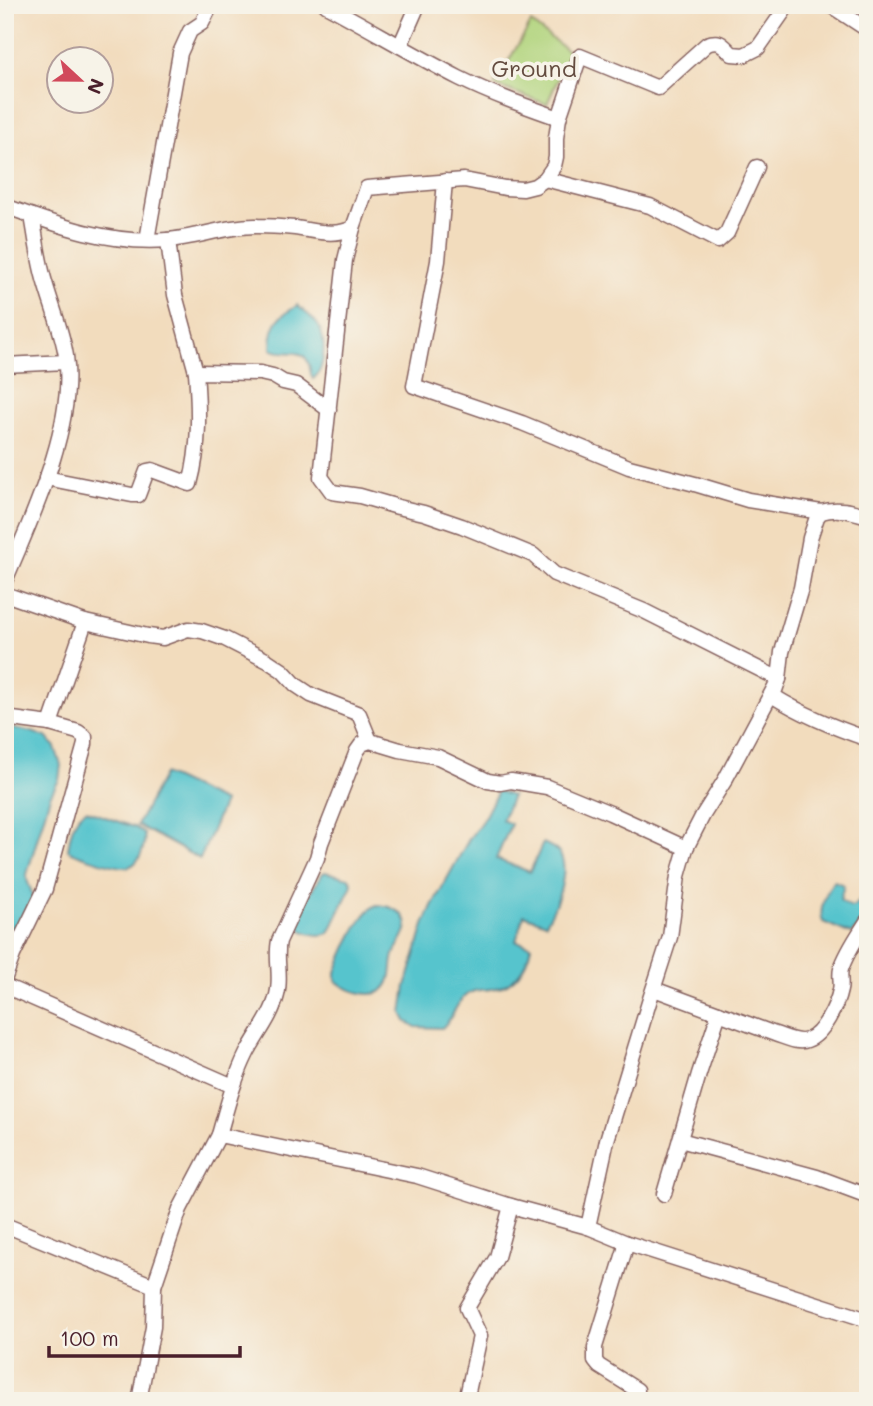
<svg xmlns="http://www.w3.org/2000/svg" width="873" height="1406" viewBox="0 0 873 1406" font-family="Mali,sans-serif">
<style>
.green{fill:#b1d47d;stroke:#7e7a54;stroke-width:2}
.water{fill:#57c4cd;stroke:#50727c;stroke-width:2}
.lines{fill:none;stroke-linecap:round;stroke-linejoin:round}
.minor-casing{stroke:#85615e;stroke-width:17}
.minor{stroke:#fff;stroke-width:14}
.labels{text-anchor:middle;stroke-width:7;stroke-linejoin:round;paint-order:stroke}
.park-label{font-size:24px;fill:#644c40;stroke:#f7f3e8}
</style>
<rect width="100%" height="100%" fill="#f7f3e8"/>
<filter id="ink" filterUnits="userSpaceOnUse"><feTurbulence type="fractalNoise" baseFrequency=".0143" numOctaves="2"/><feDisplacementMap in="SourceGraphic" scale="14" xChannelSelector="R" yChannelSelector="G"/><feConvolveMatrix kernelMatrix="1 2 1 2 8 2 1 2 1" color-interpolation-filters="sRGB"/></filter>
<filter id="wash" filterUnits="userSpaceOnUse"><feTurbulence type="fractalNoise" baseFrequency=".00686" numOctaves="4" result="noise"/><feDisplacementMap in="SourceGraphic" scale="28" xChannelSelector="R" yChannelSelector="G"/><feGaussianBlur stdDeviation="1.57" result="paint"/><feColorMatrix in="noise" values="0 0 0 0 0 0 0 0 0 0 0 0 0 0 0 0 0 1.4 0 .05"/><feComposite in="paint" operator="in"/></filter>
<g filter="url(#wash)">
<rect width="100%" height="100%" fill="#f2dcbd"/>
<path class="green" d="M531,23L570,52L547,104L494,85Z"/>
<g class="water">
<path d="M297,305C304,312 314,318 318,325C326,338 326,369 313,379C309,372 311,368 308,362C302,346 282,357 271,349C271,338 273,323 283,315C287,311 293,310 297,305Z"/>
<path d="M5,726L32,732L46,737L55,747L61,765L59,780L50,796L27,874V880L34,898L13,944L5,942Z"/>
<path d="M164,774L224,802L200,859L137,825Z"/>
<path d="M498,791L512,796L502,820L511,824L496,859L530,872L543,843C548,845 554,848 558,852C572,867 556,907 546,923L524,915L516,941L531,946C527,967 514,986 492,989C482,990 473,989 465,996C455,1005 453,1018 442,1028L416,1027L406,1021L402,1013L406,986L424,925L432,906L469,839L484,818Z"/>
<path d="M86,810L136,828L144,834C146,845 140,864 128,867C120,869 76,855 68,850C70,836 72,818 86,810Z"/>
<path d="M325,872L349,878L352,883L351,887L329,933C318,938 301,933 294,923L296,915L323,873Z"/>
<path d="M834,881L844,885L840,900L851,907L856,905L864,894L868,893V918L851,934L823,922C818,911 826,891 834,881Z"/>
<path d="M377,905C389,905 411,914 406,930C403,939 397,946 394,955C391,964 393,973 389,982C380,1003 349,992 336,981V972C343,955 360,911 377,905Z"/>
</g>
</g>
<g filter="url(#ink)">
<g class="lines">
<defs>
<g id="minor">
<path d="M326,5C371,29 414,55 459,78C491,94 525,106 559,118"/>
<path d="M830,5L868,30"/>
<path d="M400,46L418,5"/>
<path d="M545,179L650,206L718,241L727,233L757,167"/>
<path d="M445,181L438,261L414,386L522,423L629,467L695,484L748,500L821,512"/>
<path d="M5,206C56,225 112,245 167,240C197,238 228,225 258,226C270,226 283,227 295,228C316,231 334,237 353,228L367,188L464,180L505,188L523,189L535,186L545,179L554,166L556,157V138L559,118L580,56L658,88L707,44C720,39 723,45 732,54L744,55L758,48L788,5"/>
<path d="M353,228L345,260L321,477L332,492L360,496L398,507L424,513L462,526L533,555L554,574L644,611L779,679L773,696C802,714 835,728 868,739"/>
<path d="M147,240L180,53L190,31L202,23L211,5"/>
<path d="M168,240L175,295L196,372"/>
<path d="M5,365L66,362"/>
<path d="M46,478L132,495H138L147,471L152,470L190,484C200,447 199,410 196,372L260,373L273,376L283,382L296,385L329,410"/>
<path d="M5,581C32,517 76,425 66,356C62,330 51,305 44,279C38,258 36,237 32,216"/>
<path d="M5,594L85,622L148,636L163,638L188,629L202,631L225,639L268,661L283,671L296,685L311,695L359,714L370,741"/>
<path d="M5,718L50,724L85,622"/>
<path d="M5,977L13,955L45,889L85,744V737L78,732L50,724"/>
<path d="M5,986L233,1086"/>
<path d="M654,989L775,1034C785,1037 798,1044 807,1040C823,1035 837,1005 840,990C842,983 839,976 841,969C847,951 858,936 868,920"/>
<path d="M219,1135C227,1107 234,1079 247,1053C257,1034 272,1016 277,995C282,976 275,959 279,941L317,858L321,843L357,751L362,744L370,741L400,750L438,757L488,781L500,783L511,781L547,787L610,813L686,848"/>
<path d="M680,1140L817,1177L868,1196"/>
<path d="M664,1194L699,1074L719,1013"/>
<path d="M5,1225L154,1286"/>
<path d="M627,1243L868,1320"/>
<path d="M139,1401L153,1327L154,1286L180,1209L219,1135L417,1176L511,1206L588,1227"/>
<path d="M466,1401L480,1336L467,1308L497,1257L511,1206"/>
<path d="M636,1401L637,1390L599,1366L595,1361V1347L627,1243L588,1227L607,1140L650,999L670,937L678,876L686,848L703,815L725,780L779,679L782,652L801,588L810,538L817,517L821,512C837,507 852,511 868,516"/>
</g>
</defs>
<use href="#minor" class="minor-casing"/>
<use href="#minor" class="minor"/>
</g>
</g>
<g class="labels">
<g class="park-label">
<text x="534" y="77">Ground</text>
</g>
</g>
<rect width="873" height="1406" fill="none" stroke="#f7f3e8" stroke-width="28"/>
<g transform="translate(80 80) rotate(112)"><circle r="33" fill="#f7f3e8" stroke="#b29e9c" stroke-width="2"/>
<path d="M0-5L12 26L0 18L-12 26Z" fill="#d1495b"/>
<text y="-10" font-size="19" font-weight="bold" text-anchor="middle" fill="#4a1f2b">N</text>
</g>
<path d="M49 1346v10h191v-10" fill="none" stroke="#4a1f2b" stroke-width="3.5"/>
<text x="60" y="1346" font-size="21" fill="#4a1f2b" stroke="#f7f3e8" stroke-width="5" paint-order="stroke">100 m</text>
</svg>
